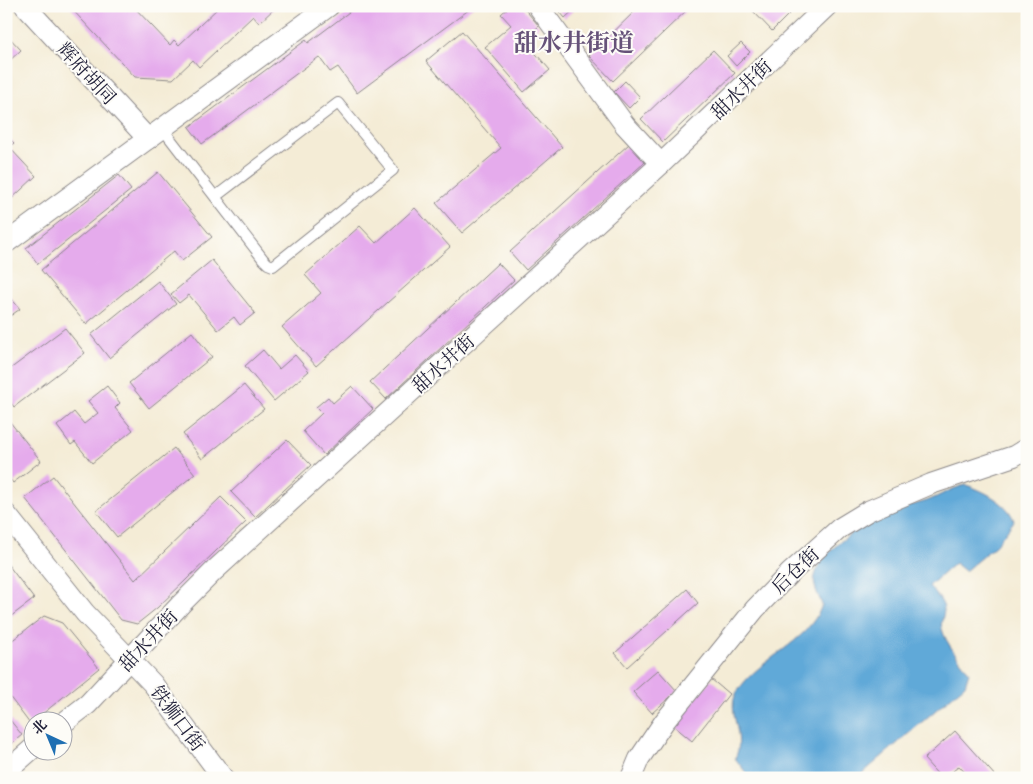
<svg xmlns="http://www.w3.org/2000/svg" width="1033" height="784" viewBox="0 0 1033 784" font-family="'IM FELL DW Pica','Noto Serif SC',serif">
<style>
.water{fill:#61a9d8;stroke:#42668a}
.building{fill:#e5abec}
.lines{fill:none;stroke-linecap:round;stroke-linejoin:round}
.service-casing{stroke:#8b8788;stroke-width:12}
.minor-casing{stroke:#8b8788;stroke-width:22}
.service{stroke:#fff;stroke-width:10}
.minor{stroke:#fff;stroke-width:20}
.labels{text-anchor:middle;stroke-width:4;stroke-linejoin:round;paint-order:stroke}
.street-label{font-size:19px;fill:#22223b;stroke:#fdfcf7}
.district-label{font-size:24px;font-weight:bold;fill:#665279;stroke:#fdfcf7}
</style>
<rect width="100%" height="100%" fill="#fdfcf7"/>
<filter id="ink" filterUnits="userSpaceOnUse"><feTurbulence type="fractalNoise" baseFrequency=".02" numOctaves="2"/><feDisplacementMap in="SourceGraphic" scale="10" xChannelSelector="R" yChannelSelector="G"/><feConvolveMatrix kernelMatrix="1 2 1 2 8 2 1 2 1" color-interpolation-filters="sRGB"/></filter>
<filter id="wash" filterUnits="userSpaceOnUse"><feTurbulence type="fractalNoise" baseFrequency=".0096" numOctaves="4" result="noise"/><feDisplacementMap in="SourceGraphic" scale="20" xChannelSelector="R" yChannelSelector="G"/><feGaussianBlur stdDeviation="1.12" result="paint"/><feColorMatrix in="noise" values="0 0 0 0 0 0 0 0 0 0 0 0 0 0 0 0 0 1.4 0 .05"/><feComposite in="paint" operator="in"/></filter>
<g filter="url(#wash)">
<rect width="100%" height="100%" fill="#f4ecd6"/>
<path class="water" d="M966,485C982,490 1009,503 1014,521L996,545L965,571L955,563L929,586C934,592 943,601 944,609C944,616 940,622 942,629C946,644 960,659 969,672L965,685L857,778H750L735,758C747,736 725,711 737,692C758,658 808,644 822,605C819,595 812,586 815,576C821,550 866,521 889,512C901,507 914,505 927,501C940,496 951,488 966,485Z"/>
<g id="blocks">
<g class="building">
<path d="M69,6H133L170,45L174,40L179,45L220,6H277L259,23L253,16L199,67L193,60L173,79L135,77Z"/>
<path d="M357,6H474L357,93L338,67L330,72L319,57L202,144L189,127L306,40L308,43Z"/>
<path d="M510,6H522L539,26L524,40L550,70L524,92L485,47L511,25L501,14Z"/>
<path d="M555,6H578L565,18Z"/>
<path d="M640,6H691L613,81L589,56Z"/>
<path d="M756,6H797L772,31L752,10Z"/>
<path d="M462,31L562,147L462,233L436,203L501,148L426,61Z"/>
<path d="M6,34L21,50L6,64Z"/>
<path d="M741,43L750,52L736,66L727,56Z"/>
<path d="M713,50L735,73L663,142L641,119Z"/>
<path d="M625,81L640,97L629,108L614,92Z"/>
<path d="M6,135L14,143L9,147L36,176L6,204Z"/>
<path d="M629,144L645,162L526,270L510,252Z"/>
<path d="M158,172L212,237L182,261L174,251L86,324L41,270Z"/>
<path d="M119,175L131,190L38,264L26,248Z"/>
<path d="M415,208L450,247L316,366L282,327L321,293L305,275L360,226L376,243Z"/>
<path d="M212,260L255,313L240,325L234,317L218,330L189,295L179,303L171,294Z"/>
<path d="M498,263L514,280L386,399L370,382Z"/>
<path d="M158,281L176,304L109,358L91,335Z"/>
<path d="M6,292L20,309L6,319Z"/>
<path d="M65,328L85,353L14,407L6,396V372Z"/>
<path d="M192,332L212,357L149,408L129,383Z"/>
<path d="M263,350L279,369L295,355L309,371L274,401L245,366Z"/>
<path d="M244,385L264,409L202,459L183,434Z"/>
<path d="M107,386L120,403L115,408L133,430L92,463L75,442L71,445L57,426L74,412L84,424L98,413L88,401Z"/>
<path d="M352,386L373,409L324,455L303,431L322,413L316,407L328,397L333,403Z"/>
<path d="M6,417L41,461L13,483L6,474Z"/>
<path d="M287,440L311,465L255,517L231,492Z"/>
<path d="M174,448L195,474L117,537L96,511Z"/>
<path d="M53,476L135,580L221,497L246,522L157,608L137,624L121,620L25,498Z"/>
<path d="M6,562L34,599L6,620Z"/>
<path d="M687,589L698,603L627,667L615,653Z"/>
<path d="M44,616L62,623L99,668L30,724L6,692V645Z"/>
<path d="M658,670L677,691L652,713L633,692Z"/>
<path d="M711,679L729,694L692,741L674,726Z"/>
<path d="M6,715L22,735L6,748Z"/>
<path d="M955,731L997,778H970L959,766L945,778H941L924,759Z"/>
</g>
</g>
</g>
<g filter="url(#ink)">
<use href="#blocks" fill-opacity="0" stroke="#8b8788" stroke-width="1"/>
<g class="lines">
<defs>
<path id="service" d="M162,128L263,259L268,264L273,266L393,170L338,103L215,197"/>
<g id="minor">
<path d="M25,6L148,139"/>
<path d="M538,6L625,125L661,164"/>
<path d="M6,243L329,6"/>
<path d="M6,514L85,613L153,684L223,778"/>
<path d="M62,724L88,704L181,604L215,570L661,164L827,6"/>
<path d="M6,772L32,749"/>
<path d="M631,778L639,759L664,722L755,609L790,573L840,528L868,511L931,484L1014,456L1027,448"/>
</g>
</defs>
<use href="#service" class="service-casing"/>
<use href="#minor" class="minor-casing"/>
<use href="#service" class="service"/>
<use href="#minor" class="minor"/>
</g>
</g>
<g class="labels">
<g class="street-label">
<text transform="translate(87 73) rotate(47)" y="7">辉府胡同</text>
<text transform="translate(741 89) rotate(-44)" y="7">甜水井街</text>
<text transform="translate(443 363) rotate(-42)" y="7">甜水井街</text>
<text transform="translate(795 570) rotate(-44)" y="7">后仓街</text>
<text transform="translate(148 640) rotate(-47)" y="7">甜水井街</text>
<text transform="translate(178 718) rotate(53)" y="7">铁狮口街</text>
</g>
<g class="district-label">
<text x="574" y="51">甜水井街道</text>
</g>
</g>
<rect width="1033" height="784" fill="none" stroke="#fdfcf7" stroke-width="25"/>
<g transform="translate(48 736) rotate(316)"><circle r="24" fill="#fdfcf7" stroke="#a5a5ac"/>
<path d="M0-4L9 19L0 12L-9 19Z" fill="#1f6fb2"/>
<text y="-8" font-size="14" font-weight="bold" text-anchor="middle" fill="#22223b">北</text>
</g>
</svg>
